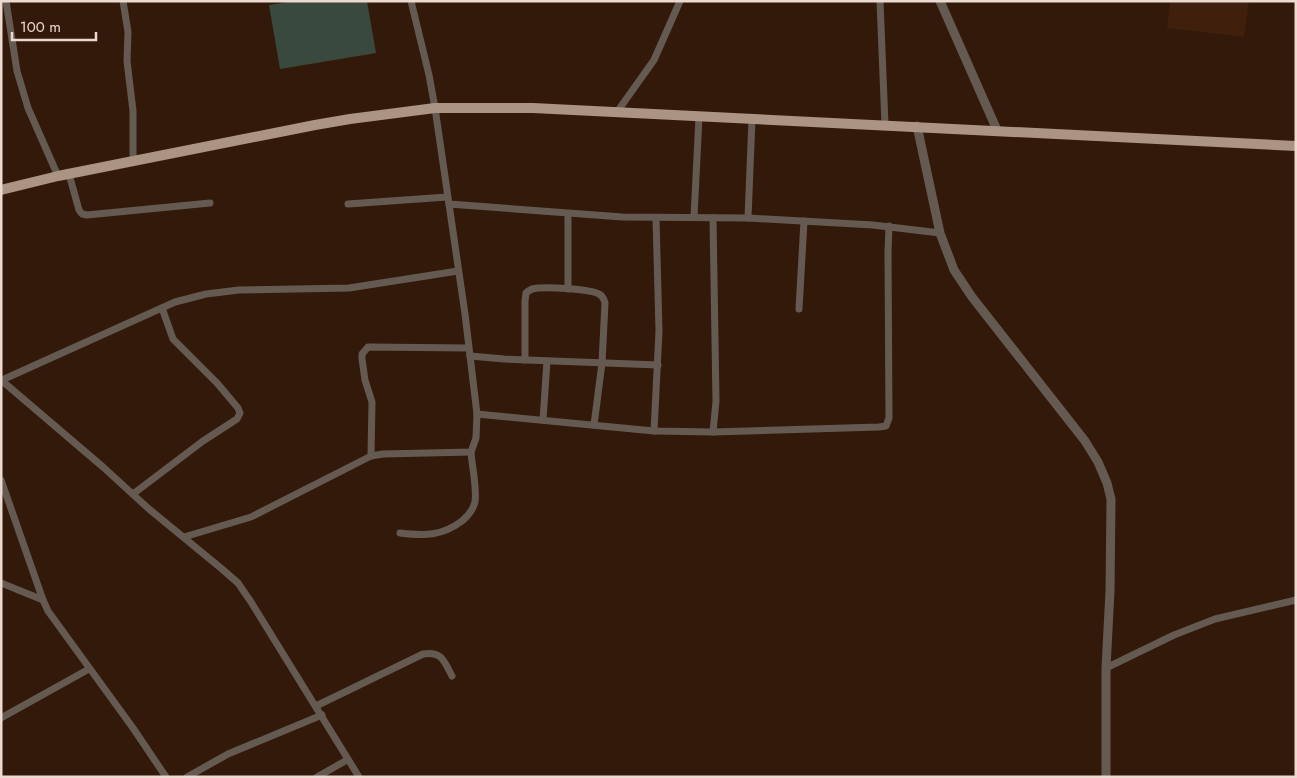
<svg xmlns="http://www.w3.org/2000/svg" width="1297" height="778" viewBox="0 0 1297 778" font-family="Jost,sans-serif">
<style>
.built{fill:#401f0c}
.green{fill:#3a493e}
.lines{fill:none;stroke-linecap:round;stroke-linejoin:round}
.minor{stroke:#655a52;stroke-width:7}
.tertiary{stroke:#655a52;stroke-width:9}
.primary{stroke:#ab9483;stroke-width:10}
</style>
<rect width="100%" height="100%" fill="#331909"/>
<path class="built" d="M1170,1H1249L1244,37L1167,28Z"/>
<path class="green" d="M295,1H367L376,53L280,69L269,5Z"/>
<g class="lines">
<g class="minor">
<path d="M6,1L17,71L28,108L58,176"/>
<path d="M123,1L128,32L127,61L133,111V161"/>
<path d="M880,1L885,125"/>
<path d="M617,112L654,60L680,1"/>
<path d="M69,174L79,210L82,214L87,215L210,203"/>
<path d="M348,204L447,197"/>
<path d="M449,204L622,217L748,218L873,225L940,233"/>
<path d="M694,217L699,117"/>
<path d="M713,218L716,401L713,432"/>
<path d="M748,218L752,119"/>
<path d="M568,289V214"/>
<path d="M799,309L804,221"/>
<path d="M470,356L504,359L658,365"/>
<path d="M525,360V301L526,293C528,291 530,290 532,289C543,286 590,289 599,294C603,296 604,299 605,303L602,363L594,425"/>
<path d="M1,380L103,467L149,509L222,569L238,583L251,602L359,777"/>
<path d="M2,380L175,302L206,294L239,290L349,288L458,271"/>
<path d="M477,414L654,431L713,432L879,427L886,426L889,418L888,252L889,226"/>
<path d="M543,420L547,361"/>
<path d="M654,431L659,331L656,218"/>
<path d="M371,456L372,402L365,380L362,359V354L368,347L468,348"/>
<path d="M1,480L43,600L48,611L133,728L166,777"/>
<path d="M133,494L203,441L237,419L240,413L238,408L217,383L173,339L162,308"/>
<path d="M400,533C425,536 442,536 462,521C468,516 473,510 475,502C477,487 472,467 471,452"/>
<path d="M184,537L251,517L371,456L383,454L471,452L476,438L477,414L465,314L435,108L429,75L411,1"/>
<path d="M1,583L43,600"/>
<path d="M1106,668L1174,635L1215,619L1296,600"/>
<path d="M316,706L423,654C442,651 444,661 452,676"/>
<path d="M1,718L89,669"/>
<path d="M187,777L228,754L322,715"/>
<path d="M317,777L347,760"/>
</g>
<g class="tertiary">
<path d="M940,1L997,130"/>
<path d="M917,126L940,233L954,270L972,297L1085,441L1098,462L1107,483L1111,499L1110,591L1106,668V777"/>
</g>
<path class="primary" d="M1,190L58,176L315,125L350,119L435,108H533L1296,146"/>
</g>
<rect width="1297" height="778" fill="none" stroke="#ecdad0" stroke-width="5"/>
<path d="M12 32v8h84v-8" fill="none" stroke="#ecdad0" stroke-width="2.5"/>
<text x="20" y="32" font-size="15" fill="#ecdad0" stroke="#331909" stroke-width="4" paint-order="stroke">100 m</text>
</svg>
